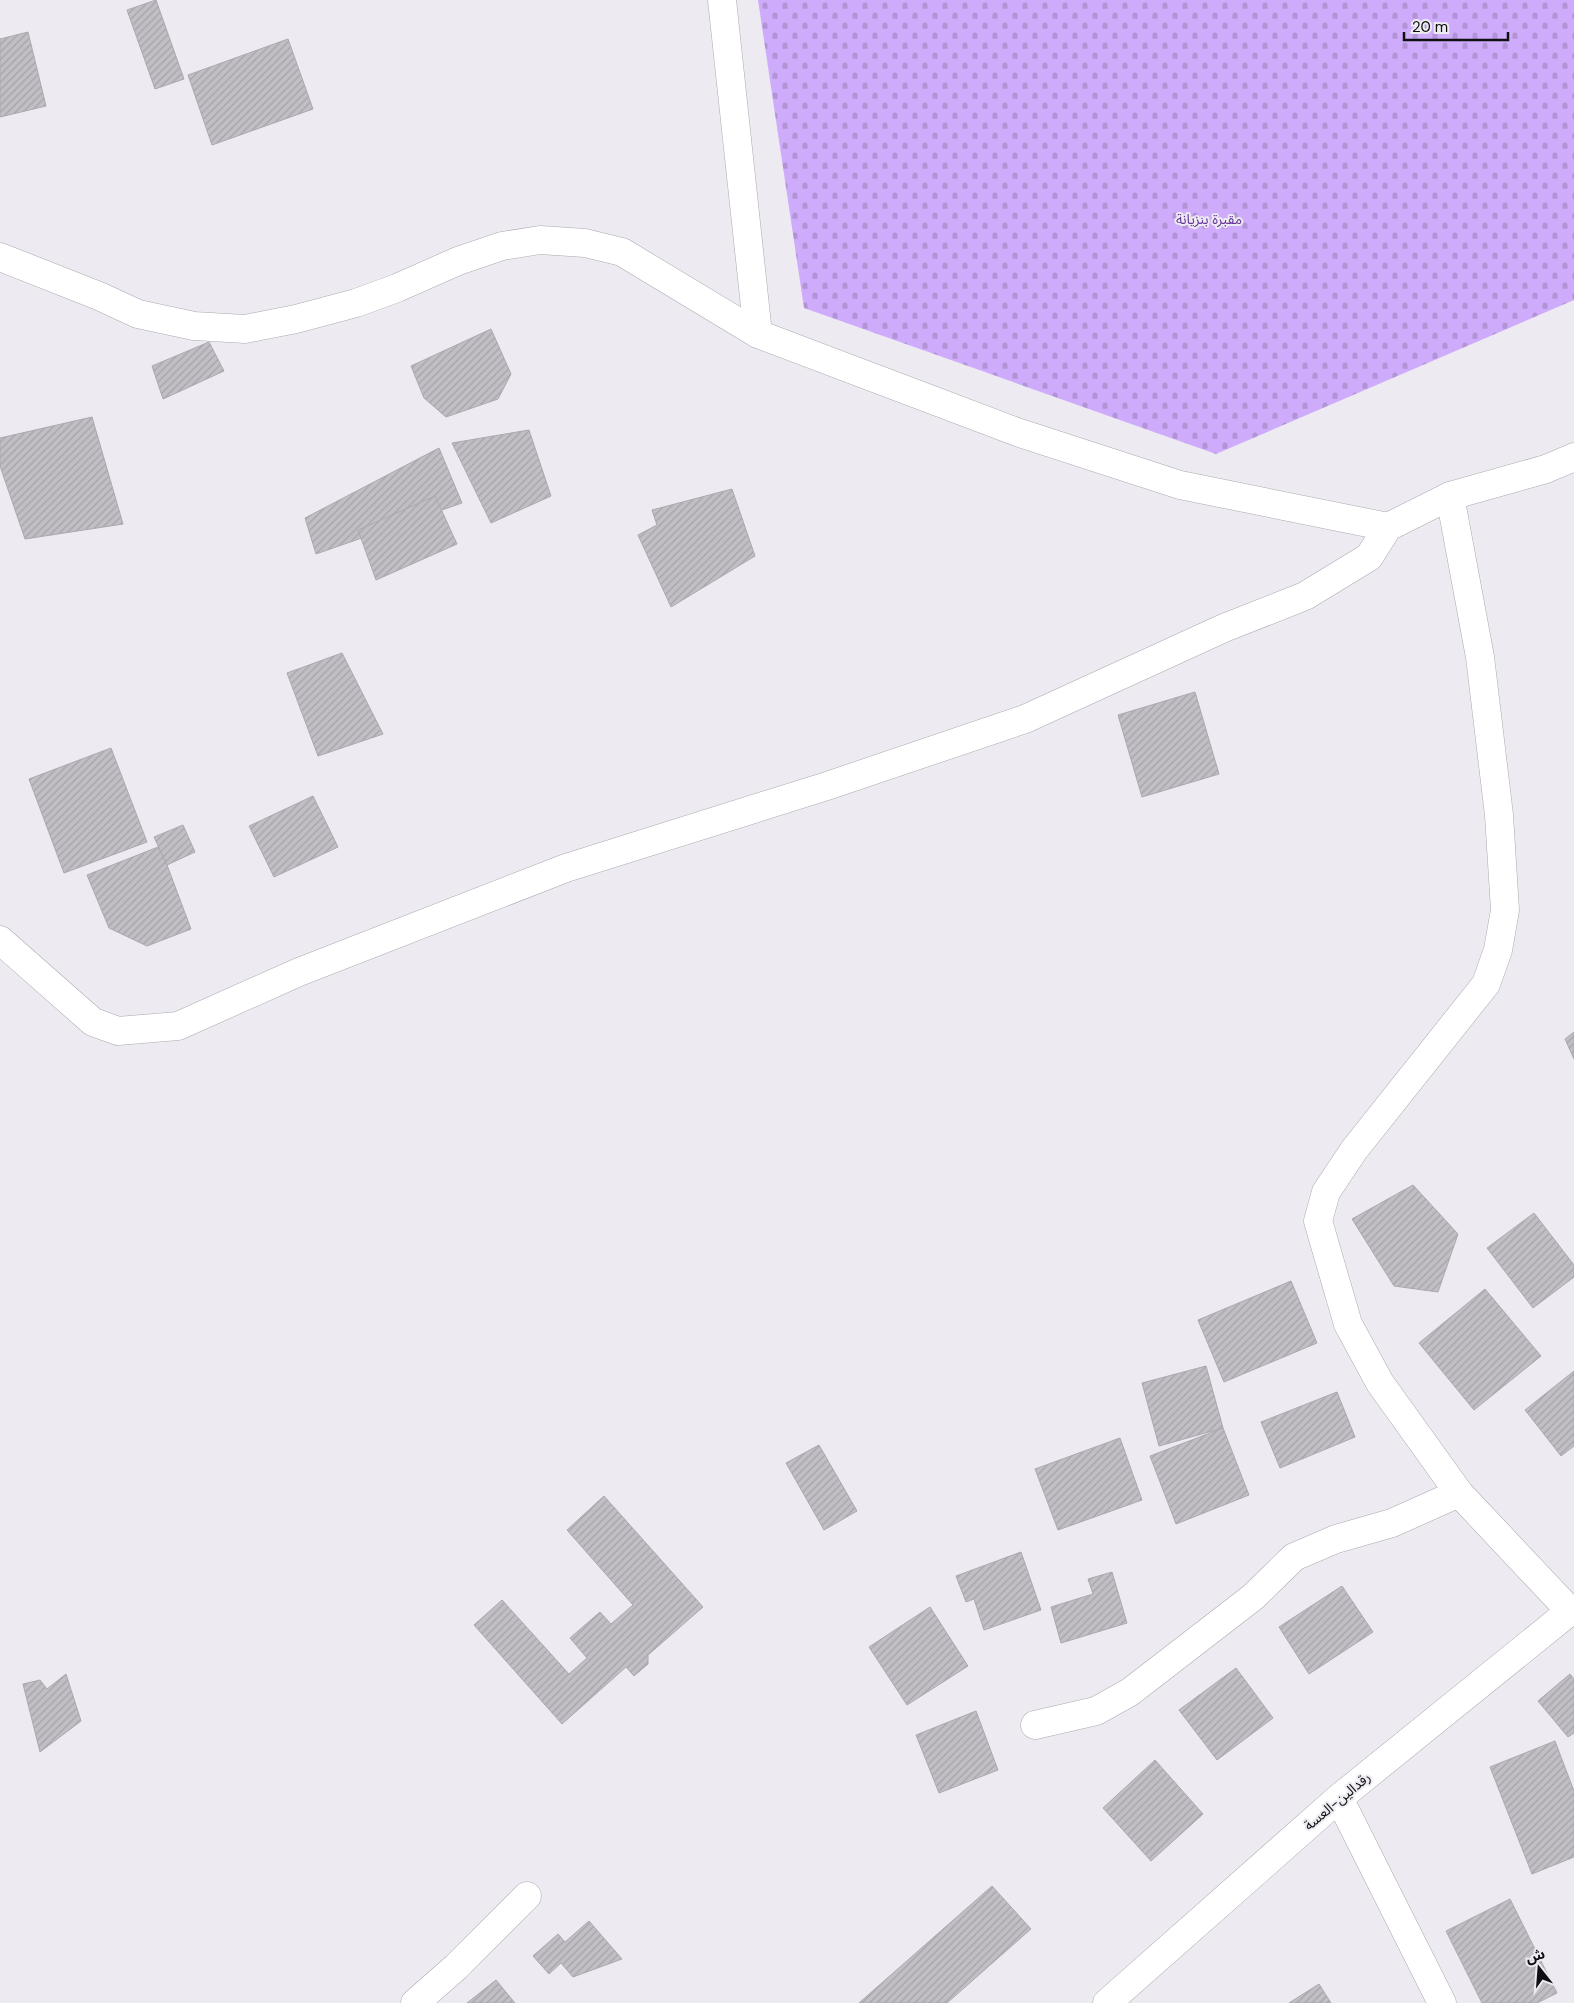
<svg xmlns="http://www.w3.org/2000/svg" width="1574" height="2003" viewBox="0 0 1574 2003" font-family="'DM Sans','Noto Sans Arabic',sans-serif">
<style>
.cemetery{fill:url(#cemetery-stones)}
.building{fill:url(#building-hatch);stroke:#aba8af}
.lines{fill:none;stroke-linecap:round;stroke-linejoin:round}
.minor-casing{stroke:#aba9af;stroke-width:29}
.primary-casing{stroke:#aba9af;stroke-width:29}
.minor{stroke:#fff;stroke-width:28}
.primary{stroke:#fff;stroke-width:28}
.labels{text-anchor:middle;stroke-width:4;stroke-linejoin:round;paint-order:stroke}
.park-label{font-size:14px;fill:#683599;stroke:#edebf1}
.street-label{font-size:14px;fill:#0f0e10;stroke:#edebf1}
</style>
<defs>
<pattern id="cemetery-stones" width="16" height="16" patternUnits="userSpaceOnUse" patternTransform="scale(1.25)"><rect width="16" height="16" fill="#cfacfb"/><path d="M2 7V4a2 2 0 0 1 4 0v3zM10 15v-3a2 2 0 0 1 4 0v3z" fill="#b193d6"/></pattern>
<pattern id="building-hatch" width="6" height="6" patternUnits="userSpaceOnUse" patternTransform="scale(1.25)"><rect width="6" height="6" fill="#c1bfc5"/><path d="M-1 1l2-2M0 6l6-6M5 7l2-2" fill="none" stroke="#a5a3a8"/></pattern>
</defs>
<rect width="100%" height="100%" fill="#edebf1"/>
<path class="cemetery" d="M758,0H1574V300L1216,454L804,308Z"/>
<g class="building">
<path d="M156,0L184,79L155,89L127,10Z"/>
<path d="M28,32L46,106L0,117V39Z"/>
<path d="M288,39L313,109L212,145L188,75Z"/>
<path d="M491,329L511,374L498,399L446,417L424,398L411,366Z"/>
<path d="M209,342L224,371L163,399L152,366Z"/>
<path d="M92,417L123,524L25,539L0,466V438Z"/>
<path d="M529,430L551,496L491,523L452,443Z"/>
<path d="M439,448L462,503L316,554L305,518Z"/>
<path d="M732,489L755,556L671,607L638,535L657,525L652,510Z"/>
<path d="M435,496L457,544L376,580L358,530Z"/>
<path d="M342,653L383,734L318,756L287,673Z"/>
<path d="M1195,692L1219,774L1142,797L1118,715Z"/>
<path d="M111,748L147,842L64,873L29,779Z"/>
<path d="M313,796L338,847L274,877L249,826Z"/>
<path d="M183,825L195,852L167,865L154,837Z"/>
<path d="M158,847L167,865L191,929L147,946L109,928L87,875Z"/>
<path d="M1574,1032V1059L1565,1039Z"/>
<path d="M1413,1185L1458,1234L1438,1292L1394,1286L1352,1219Z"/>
<path d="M1534,1213L1574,1265V1277L1533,1308L1487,1248Z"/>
<path d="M1291,1281L1317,1343L1224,1382L1198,1320Z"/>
<path d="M1485,1289L1541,1356L1474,1410L1419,1343Z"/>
<path d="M1206,1366L1223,1428L1159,1446L1142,1383Z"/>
<path d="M1574,1371V1446L1561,1456L1525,1410Z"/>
<path d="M1337,1392L1355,1437L1280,1468L1261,1422Z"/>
<path d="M1223,1428L1249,1495L1176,1524L1150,1456Z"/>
<path d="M1120,1438L1142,1500L1058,1530L1035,1469Z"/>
<path d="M819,1445L857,1511L824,1530L786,1463Z"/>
<path d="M604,1496L703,1607L648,1655V1664L634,1676L626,1667L562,1724L474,1625L502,1600L569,1674L587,1658L570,1638L600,1612L611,1624L633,1605L567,1530Z"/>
<path d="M1021,1552L1041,1610L984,1630L974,1599L966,1602L956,1576Z"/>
<path d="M1112,1572L1127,1623L1061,1643L1051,1607L1093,1594L1088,1579Z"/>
<path d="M1342,1586L1373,1632L1309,1674L1279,1627Z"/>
<path d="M930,1607L968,1666L907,1705L869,1647Z"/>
<path d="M1236,1668L1273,1718L1217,1760L1179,1710Z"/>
<path d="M66,1674L81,1721L40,1752L23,1684L40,1680L47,1689Z"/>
<path d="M1570,1674L1574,1679V1733L1568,1737L1538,1701Z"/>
<path d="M976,1711L998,1770L939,1793L916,1735Z"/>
<path d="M1555,1741L1574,1791V1857L1532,1874L1490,1767Z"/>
<path d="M1155,1760L1203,1814L1151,1861L1103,1808Z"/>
<path d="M992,1886L1031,1929L947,2003H859Z"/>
<path d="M1510,1899L1557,1993L1537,2003H1482L1446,1931Z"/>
<path d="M589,1921L622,1959L573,1977L561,1963L549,1974L533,1956L558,1934L565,1942Z"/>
<path d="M496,1980L515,2003H467Z"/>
<path d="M1319,1984L1331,2003H1289Z"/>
</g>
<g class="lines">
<defs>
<g id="minor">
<path d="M722,0L758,334"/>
<path d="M0,257L99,296L138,314L194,326L245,329L296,319L356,303L397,288L458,261L502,246L540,240L585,243L622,252L758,334L1017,432L1180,485L1388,527"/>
<path d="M1450,496L1480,657L1499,815L1505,910L1498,950L1486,984L1354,1150L1326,1192L1318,1221L1348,1324L1380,1383L1459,1493L1570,1611"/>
<path d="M0,940L93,1022L118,1031L178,1026L299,972L566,868L827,786L1025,719L1224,628L1305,596L1369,557L1388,527L1450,496L1546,469L1574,457"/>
<path d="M1035,1725L1096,1711L1130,1692L1253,1597L1294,1557L1336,1539L1392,1523L1459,1493"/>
<path d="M1339,1798L1442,2003"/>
<path d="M415,2003L456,1967L527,1896"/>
</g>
<path id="primary" d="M1107,2003L1339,1798L1574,1608"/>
</defs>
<use href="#minor" class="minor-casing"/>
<use href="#primary" class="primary-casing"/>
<use href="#minor" class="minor"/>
<use href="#primary" class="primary"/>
</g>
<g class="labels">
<g class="park-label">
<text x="1209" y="224">مقبرة بنزيانة</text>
</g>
<g class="street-label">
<text transform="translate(1337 1801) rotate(-40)" y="5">رقدالين-العسة</text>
</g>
</g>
<g transform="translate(1539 1968) rotate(343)" stroke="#edebf1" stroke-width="4" paint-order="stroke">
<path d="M0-4L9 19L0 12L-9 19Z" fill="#0f0e10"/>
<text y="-8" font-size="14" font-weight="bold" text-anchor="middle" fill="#0f0e10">ش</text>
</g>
<path d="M1404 32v8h104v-8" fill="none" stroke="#0f0e10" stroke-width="2.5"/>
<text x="1412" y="32" font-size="15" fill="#0f0e10" stroke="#edebf1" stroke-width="4" paint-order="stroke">20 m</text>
</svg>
